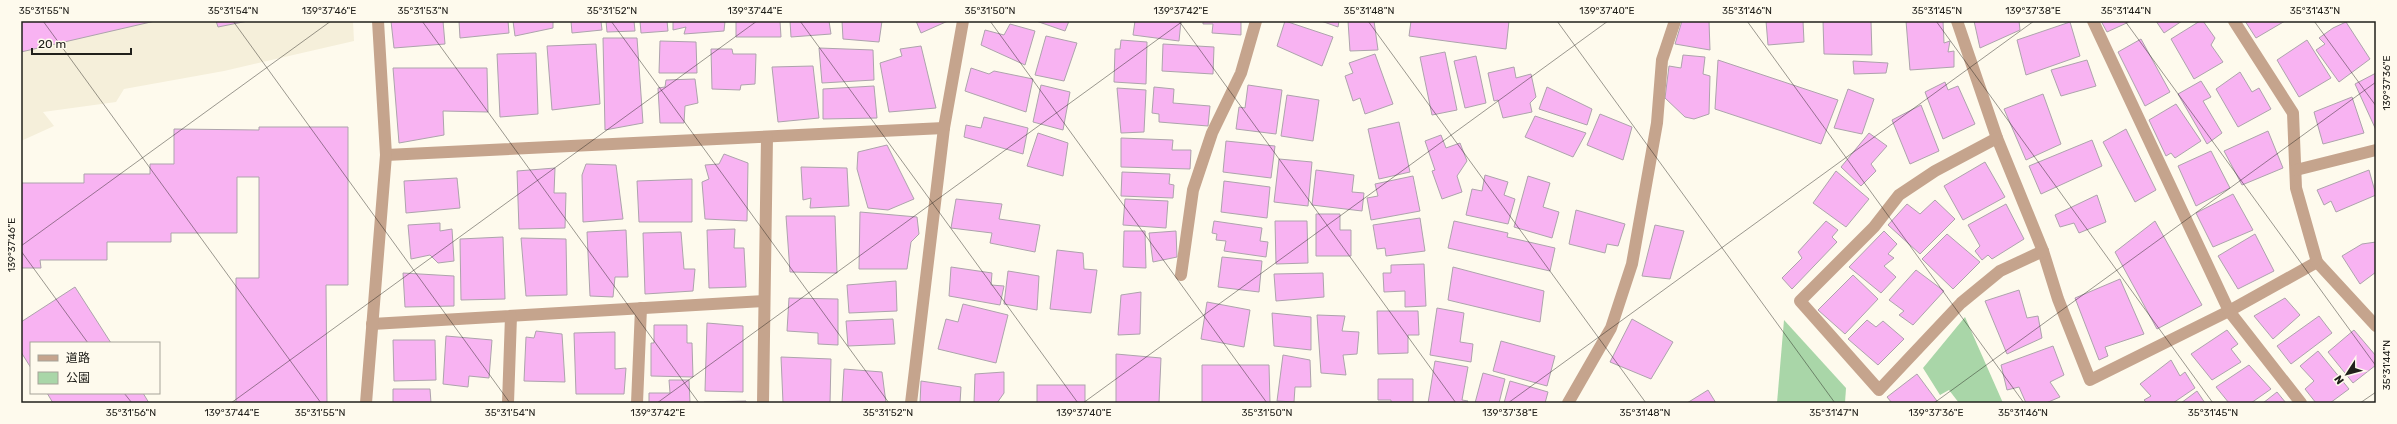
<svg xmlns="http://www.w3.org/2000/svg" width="2397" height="424" viewBox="0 0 2397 424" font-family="Rubik,'Noto Sans JP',sans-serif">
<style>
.built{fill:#f5efda}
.green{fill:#a9d6a8}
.building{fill:#f8b3f2;stroke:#ada3ac}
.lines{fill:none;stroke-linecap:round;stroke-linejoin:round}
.minor{stroke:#c5a48d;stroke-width:12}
.ticks{fill:none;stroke:#21201b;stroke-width:1;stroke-opacity:0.45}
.neatline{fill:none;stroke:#21201b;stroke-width:1.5}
.ticks-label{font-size:10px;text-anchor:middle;fill:#21201b}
</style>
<rect width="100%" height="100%" fill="#fefaed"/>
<path class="built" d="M21,21H353L354,41L224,71L124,89L116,102L43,112L54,126L21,141Z"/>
<g class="green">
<path d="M1965,317L2003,403H1959L1949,390L1940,395L1923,368Z"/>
<path d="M1784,320L1846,388L1845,403H1777Z"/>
</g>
<g class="building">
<path d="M21,21H155L21,52Z"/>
<path d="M216,21H248L218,27Z"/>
<path d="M391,21H443L445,44L394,48Z"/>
<path d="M459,21H508L509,33L460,38Z"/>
<path d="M513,21H553V28L515,36Z"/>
<path d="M571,21H601L602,30L572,33Z"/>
<path d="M606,21H634L635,31L607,32Z"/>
<path d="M640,21H667L668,31L641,33Z"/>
<path d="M673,21H725L724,31L684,34L686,27L673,30Z"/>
<path d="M736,21H780L781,37H736Z"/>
<path d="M790,21H829L831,34L791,37Z"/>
<path d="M842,21H882L879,42L843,39Z"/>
<path d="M916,21H948L921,33Z"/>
<path d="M1036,21H1069L1065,31Z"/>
<path d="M1135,21H1181L1179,41L1133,35Z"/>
<path d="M1203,21H1241V35L1212,33L1213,24H1203Z"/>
<path d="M1285,21L1333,37L1322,66L1277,46Z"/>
<path d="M1321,21H1339L1338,27Z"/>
<path d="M1348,21H1374L1378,50L1350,51Z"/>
<path d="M1411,21H1509L1506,49L1409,36Z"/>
<path d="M1682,21H1709L1710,50L1675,44Z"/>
<path d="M1766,21H1803L1804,42L1768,45Z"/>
<path d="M1823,21H1871L1872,55L1824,54Z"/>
<path d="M1906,21H1943L1944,43L1950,41L1948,52L1954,51V67L1910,70Z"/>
<path d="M1974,21H2019L2020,30L1980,48Z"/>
<path d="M2101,21H2131L2107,32Z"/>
<path d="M2156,21H2182L2164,33Z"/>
<path d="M2200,21H2203L2215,38L2211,45L2223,62L2194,79L2171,39Z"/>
<path d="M2245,21H2285L2256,38Z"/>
<path d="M2070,22L2080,56L2026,75L2017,40Z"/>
<path d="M2346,22L2370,59L2339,82L2316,50L2325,44L2319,38L2333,28Z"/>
<path d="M1010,24L1035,31L1025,65L981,45L985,30L1004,35Z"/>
<path d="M1046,36L1077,43L1064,81L1035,75Z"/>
<path d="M603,38H637L643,123L605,130Z"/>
<path d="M2141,39L2170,92L2145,106L2118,52Z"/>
<path d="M1121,40L1147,42L1146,84L1114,82L1115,49H1120Z"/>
<path d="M2307,40L2331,78L2299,97L2277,60Z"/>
<path d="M660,41L696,42L697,73H659Z"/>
<path d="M596,44L600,104L552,110L547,46Z"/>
<path d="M1163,44L1214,47L1213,74L1162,71Z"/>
<path d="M921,46L936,108L889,112L880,63L902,56L900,49Z"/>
<path d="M819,48L873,50L874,80L822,83Z"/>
<path d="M711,49H732L733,54H756L755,84L741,85L740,90L712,89Z"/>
<path d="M1445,52L1457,110L1432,115L1420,57Z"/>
<path d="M536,53L538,114L500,117L497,54Z"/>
<path d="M1375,54L1393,104L1365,114L1360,98L1353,101L1345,76L1353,73L1349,63Z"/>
<path d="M1683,55L1705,57L1703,74L1710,76L1709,114L1694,119L1685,117L1665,98L1669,66L1681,68Z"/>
<path d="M1476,56L1486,103L1465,108L1454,61Z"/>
<path d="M1718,60L1838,100L1821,144L1715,109Z"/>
<path d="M2087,60L2096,86L2061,96L2051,70Z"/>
<path d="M1853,61L1888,63L1886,73L1854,74Z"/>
<path d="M813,66L819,118L778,122L772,67Z"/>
<path d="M1514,67L1516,78L1531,74L1536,97L1530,103L1532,112L1503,118L1498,100L1494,101L1488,73Z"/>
<path d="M393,68H487L488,112L443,111L444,135L399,143Z"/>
<path d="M971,68L989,74L994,71L1033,79L1026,112L965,91Z"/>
<path d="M2240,72L2252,92L2259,88L2271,109L2238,127L2216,89Z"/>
<path d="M2376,73V130L2355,84Z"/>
<path d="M695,79L698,103L685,106L684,123H660L658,88L665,87L666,80Z"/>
<path d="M2201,81L2211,97L2203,101L2222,133L2207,144L2178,94Z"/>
<path d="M1945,82L1948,90L1958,86L1975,124L1943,139L1925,92Z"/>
<path d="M1041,85L1070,92L1063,130L1033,122Z"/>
<path d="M1248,85L1282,90L1276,134L1236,129L1239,107L1245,108Z"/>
<path d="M874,86L877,118L823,119V89Z"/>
<path d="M1154,87L1174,89L1173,103L1210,106L1208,126L1159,122V114L1152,113Z"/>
<path d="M1547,87L1592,109L1587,125L1539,109Z"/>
<path d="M1117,88L1146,90L1144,132L1121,133Z"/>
<path d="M1848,89L1874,99L1862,134L1834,128Z"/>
<path d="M2043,94L2061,144L2026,160L2004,109Z"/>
<path d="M1287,95L1319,100L1313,141L1281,136Z"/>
<path d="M2352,97L2364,133L2323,144L2314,112Z"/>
<path d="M2176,104L2201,141L2175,158L2171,153L2166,156L2149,120Z"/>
<path d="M1921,105L1939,151L1910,164L1892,120Z"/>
<path d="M1600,114L1632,127L1623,160L1587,145Z"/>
<path d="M1535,116L1586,133L1573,157L1525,137Z"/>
<path d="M984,117L1028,128L1023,154L964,137L966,125L981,128Z"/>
<path d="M1399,122L1410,172L1379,179L1368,129Z"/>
<path d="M259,127H348V285H326L327,403H236V278H259V177H237V233H171V242H107V260H40L41,268H21V183H84V174H150V164H174V129L259,130Z"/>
<path d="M2126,129L2156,190L2135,202L2103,142Z"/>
<path d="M2268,131L2283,168L2242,185L2224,151Z"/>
<path d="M1038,133L1068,143L1063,176L1027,166Z"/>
<path d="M1869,133L1887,146L1871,164L1876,171L1861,186L1841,167Z"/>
<path d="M1441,135L1446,148L1460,143L1467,161L1457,176L1462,192L1442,199L1432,171L1435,170L1425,141Z"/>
<path d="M1121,138L1173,140L1172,150H1191L1190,169L1121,167Z"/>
<path d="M2092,140L2102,166L2041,194L2029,166Z"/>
<path d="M1226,141L1275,146L1271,178L1223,172Z"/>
<path d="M887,145L914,199L888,210L868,208L857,169L858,152Z"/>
<path d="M2211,151L2230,188L2196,206L2178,166Z"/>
<path d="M724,154L748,163L747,221L705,219L702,182L709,179L705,165L719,164Z"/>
<path d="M1279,159L1312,162L1308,206L1274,202Z"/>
<path d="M1985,162L2005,197L1963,220L1944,186Z"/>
<path d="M586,164L616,165L623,219L583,222L582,175Z"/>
<path d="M801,167L847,168L849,206L810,208L811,198L803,200Z"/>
<path d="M555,168L554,193H566L565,228L519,229L517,171Z"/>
<path d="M1316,170L1354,175L1352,192L1364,193L1362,211L1312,205Z"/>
<path d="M2369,170L2376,195L2336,212L2331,201L2324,205L2317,190Z"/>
<path d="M1836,171L1869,199L1846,227L1813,203Z"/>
<path d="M1122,172L1170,174L1169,184L1174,185L1173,198L1121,196Z"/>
<path d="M1485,175L1508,182L1504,195L1515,199L1508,224L1466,215L1472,189L1482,191Z"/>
<path d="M1413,176L1420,211L1371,220L1367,198L1378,196L1375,184Z"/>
<path d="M1528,176L1550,183L1543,207L1559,212L1552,238L1514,227Z"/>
<path d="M457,178L460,208L406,213L404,181Z"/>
<path d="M692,179V222H639L637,181Z"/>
<path d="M1224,181L1270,187L1267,218L1221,212Z"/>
<path d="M2233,194L2253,230L2213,247L2196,213Z"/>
<path d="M2097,195L2106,222L2079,233L2074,223L2060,227L2055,215Z"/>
<path d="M956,199L1002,204L999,219L1040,225L1035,252L990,243L992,233L951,228Z"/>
<path d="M1125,199L1168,201L1166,228L1123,225Z"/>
<path d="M1935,200L1955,219L1920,254L1888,225L1907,204L1920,214Z"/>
<path d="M2006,204L2024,239L1992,259L1988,255L1982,260L1975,251L1980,246L1968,225Z"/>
<path d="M1576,210L1625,224L1618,246L1607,244L1605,253L1569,244Z"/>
<path d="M860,212L917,217L919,234L911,242L907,269H859Z"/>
<path d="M1316,214H1340V230H1351V256H1316Z"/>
<path d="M786,216H835L837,273L790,272Z"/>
<path d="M1420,218L1425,251L1386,256L1385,248L1377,249L1373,225Z"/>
<path d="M1214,221L1262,228L1260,241L1268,242L1266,257L1224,251L1226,241L1216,240L1217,234L1212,233Z"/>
<path d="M1275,221H1307L1308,263L1276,264Z"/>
<path d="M1454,221L1508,233L1507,237L1555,248L1550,271L1448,248Z"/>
<path d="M1826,221L1838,230L1832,237L1837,242L1792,289L1782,278L1802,258L1798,252Z"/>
<path d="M2155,221L2202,305L2157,329L2115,252Z"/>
<path d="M440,223V231L452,229L454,261L438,263L430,255L411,259L408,225Z"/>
<path d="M1655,225L1684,231L1670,279L1642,276Z"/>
<path d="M735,229L734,248H744L746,287L709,288L707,230Z"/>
<path d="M626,230L628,277H615L613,297L590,296L587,232Z"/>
<path d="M1124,231H1145L1146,268L1123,267Z"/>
<path d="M1176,231L1177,257L1153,262L1149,233Z"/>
<path d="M1884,231L1897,244L1888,254L1894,258L1884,266L1896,277L1881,293L1849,267Z"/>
<path d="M681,232L684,269H695L693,291L645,294L643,233Z"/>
<path d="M1947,234L1980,262L1953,289L1922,259Z"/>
<path d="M2255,234L2274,271L2238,289L2218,256Z"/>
<path d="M503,237L505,299L461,300L460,239Z"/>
<path d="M521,238L566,239L567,295L526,296Z"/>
<path d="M2376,242V272L2360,284L2342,256L2362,244Z"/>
<path d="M1057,250L1083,253L1084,269L1097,270L1091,313L1050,309Z"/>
<path d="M1222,257L1262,261L1259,292L1218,287Z"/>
<path d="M1424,264L1426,306L1405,307V291L1384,292L1383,273H1391V265Z"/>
<path d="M951,267L992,273L991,285L1004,286L1000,305L949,296Z"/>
<path d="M1453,267L1544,291L1540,322L1448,300Z"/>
<path d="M1916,270L1944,291L1913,325L1899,315L1904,311L1889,300Z"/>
<path d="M1008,271L1039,276L1037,310L1004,304Z"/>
<path d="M403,273L454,276V306L405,307Z"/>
<path d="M1323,273L1324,297L1276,301L1274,274Z"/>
<path d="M1853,275L1878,299L1845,334L1818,310Z"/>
<path d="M2120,279L2144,334L2105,347L2108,356L2099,360L2075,298Z"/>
<path d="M896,281L897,311L849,313L847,285Z"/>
<path d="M75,287L111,343H31V368L21,352V322Z"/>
<path d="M2019,290L2027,318L2038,316L2042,338L2007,354L1985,301Z"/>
<path d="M1141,292L1140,334L1118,335L1121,295Z"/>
<path d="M789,298L838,299V345L818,344V333L787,331Z"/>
<path d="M2285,298L2300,315L2273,339L2254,316Z"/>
<path d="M1207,302L1250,310L1244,347L1201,339Z"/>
<path d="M963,304L1008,315L996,363L938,349L946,319L958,322Z"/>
<path d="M1437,308L1464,313L1460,342L1473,344L1471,362L1430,355Z"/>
<path d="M1377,311H1418L1419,335H1408V353L1378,354Z"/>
<path d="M1272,313L1311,317V350L1274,346Z"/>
<path d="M1317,315L1345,316L1342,331L1359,332L1357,354L1343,355L1346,375L1321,373Z"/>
<path d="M2319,316L2332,333L2291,364L2277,346Z"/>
<path d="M893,319L895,344L848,346L846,321Z"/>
<path d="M1632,319L1673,342L1651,379L1610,362Z"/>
<path d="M1867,320L1876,327L1883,321L1904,339L1878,365L1848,339Z"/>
<path d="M707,323L743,326V392L705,391Z"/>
<path d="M654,325H687V343H692L693,377L651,376V343H654Z"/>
<path d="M2227,330L2238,344L2231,349L2241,362L2212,380L2191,354Z"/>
<path d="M2354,330L2376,356V365L2353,383L2328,352Z"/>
<path d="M536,331L562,334L565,382L524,381L526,337L534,338Z"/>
<path d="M615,332V369L626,368L624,394H576L574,333Z"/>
<path d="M446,336L492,340L489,378L469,376L468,387L443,384Z"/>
<path d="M393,340H435L436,380L394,381Z"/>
<path d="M1501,341L1555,356L1547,386L1493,371Z"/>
<path d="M2053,346L2064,375L2050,382L2060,397L2046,403H2026L2019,387L2007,390L2001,365Z"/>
<path d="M2318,351L2349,389L2330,403H2316L2305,389L2314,381L2300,366Z"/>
<path d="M1116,354L1161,358L1159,403H1116Z"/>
<path d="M1283,355L1310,360L1311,387H1295L1294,402L1277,401Z"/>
<path d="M781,357L831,359L830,403H783Z"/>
<path d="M2171,360L2180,376L2185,372L2195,388L2173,403H2147L2144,400L2151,396L2140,384Z"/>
<path d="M1435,361L1468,367L1462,400L1468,401L1467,403H1428Z"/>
<path d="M1202,365H1269L1270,403H1202Z"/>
<path d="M2249,365L2271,389L2251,403H2229L2216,387Z"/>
<path d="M844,369L882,372L886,403H842Z"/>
<path d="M1004,372V393L997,403H974L975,374Z"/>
<path d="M1483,373L1505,379L1499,403H1475Z"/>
<path d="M1917,374L1937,401L1933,403H1892L1887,397Z"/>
<path d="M1378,379H1413V403H1391V400H1378Z"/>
<path d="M669,380H689L690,403H649V393H670Z"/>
<path d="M921,381L961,387L960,403H920Z"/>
<path d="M1510,381L1548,392L1545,403H1504Z"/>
<rect x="1037" y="385" width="48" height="18"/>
<path d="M393,389H430L431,403H393Z"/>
<path d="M1708,390L1716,403H1687Z"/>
<path d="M2197,391L2205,403H2181Z"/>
<path d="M2277,392L2286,403H2263Z"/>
<path d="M47,393H143L149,403H53Z"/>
<path d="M746,401V403H704V402Z"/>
</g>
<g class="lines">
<g class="minor">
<path d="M1957,21L1997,138L2043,251L2058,299L2090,380L2229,311L2317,262"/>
<path d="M2093,21L2229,311L2301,403"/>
<path d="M2234,21L2293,113L2296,188L2317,262L2376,326"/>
<path d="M1997,138L1935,171L1899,195L1874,227L1800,301L1879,390L1961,303L2000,271L2043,251"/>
<path d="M386,155L944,128"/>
<path d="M2296,170L2376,150"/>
<path d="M1181,275L1193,190L1212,133L1241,73L1256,21"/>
<path d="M372,324L764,301"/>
<path d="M366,403L386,155L378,21"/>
<path d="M508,403L511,316"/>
<path d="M637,403L641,308"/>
<path d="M763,403L767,137"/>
<path d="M911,403L944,128L963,21"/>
<path d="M1568,403L1611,328L1632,264L1657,123L1662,60L1675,21"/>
</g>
</g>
<path class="ticks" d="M43,21L321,403M233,21L510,403M422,21L699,403M611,21L889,403M800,21L1078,403M990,21L1267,403M1179,21L1456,403M1368,21L1646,403M1557,21L1835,403M1747,21L2024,403M1936,21L2213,403M2125,21L2376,366M2314,21L2376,106M21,246L331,21M21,251L88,343M124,393L132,403M231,403L757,21M657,403L1183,21M1083,403L1608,21M1508,403L2034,21M1934,403L2376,82M2360,403L2376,392"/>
<rect width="2397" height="424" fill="none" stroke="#fefaed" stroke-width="44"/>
<rect x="30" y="342" width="130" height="52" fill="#fefaed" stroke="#a6a399"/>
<rect x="38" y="355" width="20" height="6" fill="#c5a48d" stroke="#a6a399"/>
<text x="66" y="362" font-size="12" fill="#21201b">道路</text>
<rect x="38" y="372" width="20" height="12" fill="#a9d6a8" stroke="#a6a399"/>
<text x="66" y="382" font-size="12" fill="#21201b">公園</text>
<g transform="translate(2347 374) rotate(234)" stroke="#fefaed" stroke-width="3" paint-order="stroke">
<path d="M0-3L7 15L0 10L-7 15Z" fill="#21201b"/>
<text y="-6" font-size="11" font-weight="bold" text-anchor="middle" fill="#21201b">N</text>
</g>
<path d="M32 48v6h99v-6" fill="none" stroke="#21201b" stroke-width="2"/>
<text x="38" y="48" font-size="12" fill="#21201b" stroke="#fefaed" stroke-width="3" paint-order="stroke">20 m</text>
<rect x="22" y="22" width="2353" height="380" class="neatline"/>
<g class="ticks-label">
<text x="44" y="14">35°31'55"N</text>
<text x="233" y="14">35°31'54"N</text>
<text x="329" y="14">139°37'46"E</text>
<text x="423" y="14">35°31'53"N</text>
<text x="612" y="14">35°31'52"N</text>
<text x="755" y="14">139°37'44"E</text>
<text x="990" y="14">35°31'50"N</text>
<text x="1181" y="14">139°37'42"E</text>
<text x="1369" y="14">35°31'48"N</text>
<text x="1607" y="14">139°37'40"E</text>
<text x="1747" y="14">35°31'46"N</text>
<text x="1937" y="14">35°31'45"N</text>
<text x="2033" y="14">139°37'38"E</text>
<text x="2126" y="14">35°31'44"N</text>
<text x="2315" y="14">35°31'43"N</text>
<text transform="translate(2386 83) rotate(-90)" y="4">139°37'36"E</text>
<text transform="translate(11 245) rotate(-90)" y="4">139°37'46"E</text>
<text transform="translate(2386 365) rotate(-90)" y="4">35°31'44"N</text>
<text x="131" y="416">35°31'56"N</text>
<text x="232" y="416">139°37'44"E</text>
<text x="320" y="416">35°31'55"N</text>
<text x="510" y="416">35°31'54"N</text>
<text x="658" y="416">139°37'42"E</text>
<text x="888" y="416">35°31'52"N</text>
<text x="1084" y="416">139°37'40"E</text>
<text x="1267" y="416">35°31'50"N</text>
<text x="1510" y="416">139°37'38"E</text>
<text x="1645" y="416">35°31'48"N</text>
<text x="1834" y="416">35°31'47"N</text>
<text x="1936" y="416">139°37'36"E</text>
<text x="2023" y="416">35°31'46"N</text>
<text x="2213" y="416">35°31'45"N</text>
</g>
</svg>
